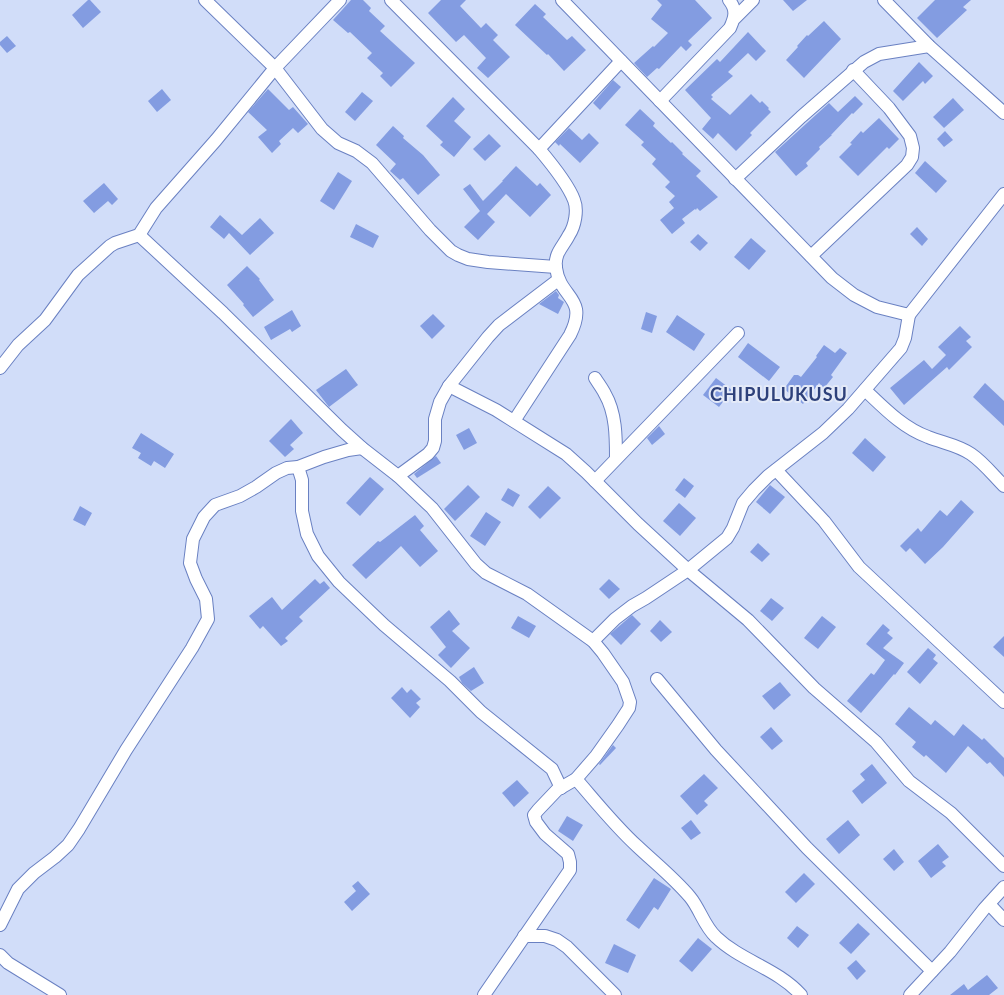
<svg xmlns="http://www.w3.org/2000/svg" width="1004" height="995" viewBox="0 0 1004 995" font-family="Lato,sans-serif">
<style>
.building{fill:#839ce1}
.lines{fill:none;stroke-linecap:round;stroke-linejoin:round}
.street-casing{stroke:#6a81c2;stroke-width:14}
.street{stroke:#fff;stroke-width:12}
.labels{text-anchor:middle;stroke-width:4;stroke-linejoin:round;paint-order:stroke}
.district-label{font-size:18px;font-weight:bold;letter-spacing:1px;fill:#2e417b;stroke:#e4eaf8}
</style>
<rect width="100%" height="100%" fill="#d1ddf9"/>
<g class="building">
<path d="M88,0H90L101,12L83,28L72,15Z"/>
<path d="M351,0H363L371,8L369,11L385,26L380,31L415,63L391,87L380,76L383,73L367,58L372,53L350,32L348,33L333,20Z"/>
<path d="M441,0H466L460,6L481,28L486,23L498,35L493,40L510,57L488,78L477,68L486,58L464,35L456,42L428,13Z"/>
<path d="M657,0H695L712,18L688,41L692,45L686,51L681,46L659,69L657,68L647,77L634,63L653,46L654,47L668,33L651,19L662,5Z"/>
<path d="M783,0H807L793,11Z"/>
<path d="M935,0H971L963,7L967,10L937,38L917,18Z"/>
<path d="M535,4L546,14L543,17L567,40L572,36L586,50L564,71L548,54L547,55L515,25Z"/>
<path d="M824,21L841,39L804,78L786,60L798,47L797,46L807,35L808,36Z"/>
<path d="M748,32L766,51L756,61L748,53L728,72L733,76L711,95L713,97L711,99L730,115L751,94L760,103L762,101L769,108L768,109L771,112L750,133L752,135L736,151L718,133L713,139L702,129L711,118L685,90L717,59L720,62Z"/>
<path d="M7,36L16,46L7,53L0,45V42Z"/>
<path d="M919,62L933,76L925,84L923,81L903,101L893,91Z"/>
<path d="M613,80L621,87L600,110L593,103Z"/>
<path d="M162,89L171,100L157,112L148,101Z"/>
<path d="M268,89L289,110L293,107L308,124L298,133L293,128L279,141L281,144L272,153L258,137L267,130L248,112Z"/>
<path d="M362,92L373,101L355,121L345,112Z"/>
<path d="M855,96L863,104L853,114L852,113L831,135H832L819,147L820,149L806,163L808,166L796,176L775,152L829,103L838,112Z"/>
<path d="M453,97L465,109L454,121L471,137L454,157L440,145L443,142L426,126Z"/>
<path d="M953,98L964,110L944,128L933,117Z"/>
<path d="M640,109L655,123L653,126L671,143L672,142L683,153L682,154L701,171L696,176L718,197L700,211L697,208L696,210L695,209L682,219L685,223L672,234L660,220L674,208L669,202L675,196L665,187L670,182L652,164L656,159L641,145L644,142L625,125Z"/>
<path d="M879,118L899,139L889,149L887,147L858,176L839,157L852,144L850,143L861,131L863,133Z"/>
<path d="M393,126L404,136L403,138L423,155L440,175L418,195L403,178L400,180L390,171L396,164L376,145Z"/>
<path d="M569,128L582,140L589,133L599,143L580,163L560,144L559,146L555,142Z"/>
<path d="M945,131L953,140L944,147L937,139Z"/>
<path d="M489,134L501,146L485,161L473,149Z"/>
<path d="M925,161L947,181L936,193L915,173Z"/>
<path d="M516,166L537,186L540,183L551,195L530,217L506,194L487,214L495,222L478,240L464,227L480,211L463,189L470,184L483,201L503,181H502Z"/>
<path d="M338,172L352,181L334,210L320,201Z"/>
<path d="M104,183L118,199L112,205L108,201L94,213L83,201Z"/>
<path d="M220,215L242,235L260,218L274,233L250,255L229,233L224,239L210,227Z"/>
<path d="M356,224L379,236L373,248L350,237Z"/>
<path d="M917,227L928,239L922,246L910,234Z"/>
<path d="M698,234L708,243L700,251L690,242Z"/>
<path d="M751,238L766,251L749,270L734,257Z"/>
<path d="M247,266L260,279L259,280L274,300L253,317L243,305L244,304L227,285Z"/>
<path d="M556,291L559,295L558,298L564,302L558,314L539,304Z"/>
<path d="M292,310L301,326L292,332L290,329L271,340L264,327Z"/>
<path d="M646,312L657,316L652,333L641,329Z"/>
<path d="M433,314L445,326L432,339L420,326Z"/>
<path d="M677,315L705,334L694,351L666,332Z"/>
<path d="M960,326L971,337L966,341L972,347L949,370L947,367L904,405L890,388L924,360L932,369L946,355L938,347Z"/>
<path d="M748,343L780,367L769,381L738,357Z"/>
<path d="M824,345L835,353L840,348L847,353L831,375L833,377L824,388L819,383L803,404L784,389L794,375H798L801,377L817,357L816,356Z"/>
<path d="M346,369L358,385L329,407L316,390Z"/>
<path d="M716,378L732,390L719,407L703,395Z"/>
<path d="M985,383L1004,401V426L973,397Z"/>
<path d="M291,419L303,433L290,445L294,449L285,457L269,441Z"/>
<path d="M659,426L665,434L652,445L647,438Z"/>
<path d="M469,428L477,443L464,450L456,435Z"/>
<path d="M141,433L174,454L165,468L154,461L151,466L138,458L141,453L132,448Z"/>
<path d="M865,438L886,457L873,472L852,453Z"/>
<path d="M436,456L441,463L417,478L414,474Z"/>
<path d="M370,477L384,489L360,516L346,503Z"/>
<path d="M684,478L694,486L685,498L675,490Z"/>
<path d="M468,485L480,497L455,521L444,509Z"/>
<path d="M770,485L785,497L770,514L756,502Z"/>
<path d="M548,486L561,498L540,519L528,507Z"/>
<path d="M508,488L520,495L513,507L501,500Z"/>
<path d="M961,500L974,512L943,547L925,564L910,548L906,552L900,546L918,528L921,532L940,510L947,516Z"/>
<path d="M679,503L696,518L680,536L663,521Z"/>
<path d="M80,506L92,513L85,526L73,520Z"/>
<path d="M486,512L501,522L485,546L470,536Z"/>
<path d="M415,515L424,526L420,530L438,551L420,567L401,546L366,579L352,565L378,541L380,542Z"/>
<path d="M758,543L770,554L762,562L750,552Z"/>
<path d="M315,579L320,584L324,581L330,588L299,617L303,621L285,638L288,641L281,646L263,626L260,629L249,616L272,597L282,610Z"/>
<path d="M609,579L620,589L609,599L599,589Z"/>
<path d="M771,598L784,608L772,621L760,611Z"/>
<path d="M449,610L460,624L452,631L470,648L451,668L438,655L446,647L430,627Z"/>
<path d="M632,615L641,624L621,645L610,634Z"/>
<path d="M518,616L536,626L529,638L511,628Z"/>
<path d="M822,616L836,627L818,649L804,638Z"/>
<path d="M660,620L672,632L661,642L650,631Z"/>
<path d="M883,624L890,630L887,633L893,638L883,648L904,663L895,675L894,674L861,713L847,701L871,673L874,675L885,660L866,644Z"/>
<path d="M1004,636V657L993,647Z"/>
<path d="M928,648L936,655L933,659L938,663L920,684L907,672Z"/>
<path d="M474,667L484,683L471,691L462,683L459,677Z"/>
<path d="M780,682L791,695L774,710L762,696Z"/>
<path d="M402,687L407,693L411,689L421,699L416,703L420,707L410,718L391,698Z"/>
<path d="M909,707L931,725L935,720L954,736L963,724L982,740L984,738L1004,758V777L990,762L987,764L968,746L946,773L926,755L924,757L912,747L916,742L895,724Z"/>
<path d="M771,727L783,741L772,750L760,737Z"/>
<path d="M613,745L616,748L600,765L599,764Z"/>
<path d="M872,764L887,783L862,804L852,791L865,780L860,774Z"/>
<path d="M704,774L718,788L704,801L708,805L697,815L680,796Z"/>
<path d="M517,780L529,793L514,807L502,793Z"/>
<path d="M567,816L583,825L573,841L558,831Z"/>
<path d="M691,820L701,833L691,840L681,828Z"/>
<path d="M848,820L860,835L839,854L826,839Z"/>
<path d="M938,844L949,857L942,862L946,866L931,878L918,861Z"/>
<path d="M894,849L904,862L894,871L883,859Z"/>
<path d="M804,873L815,884L796,903L785,892Z"/>
<path d="M654,878L671,889L658,910L654,907L639,929L626,920Z"/>
<path d="M358,881L370,894L352,911L344,902L356,891L352,886Z"/>
<path d="M858,923L870,934L851,954L839,943Z"/>
<path d="M797,926L809,935L798,948L787,938Z"/>
<path d="M698,938L712,949L692,972L679,961Z"/>
<path d="M614,944L636,955L628,973L605,963Z"/>
<path d="M856,960L866,971L857,980L847,968Z"/>
<path d="M987,975L998,988L989,995H950L964,984L968,990Z"/>
</g>
<g class="lines">
<defs>
<g id="street">
<path d="M205,0L275,68L322,129L338,143L356,151L372,163L430,230L451,251L458,255L468,259L488,262L556,267"/>
<path d="M391,0L539,149"/>
<path d="M562,0L832,278L854,295L877,307L909,315L1004,194"/>
<path d="M884,0L929,46L1004,113"/>
<path d="M735,18L753,0"/>
<path d="M660,101L730,28C735,17 737,10 729,0"/>
<path d="M735,179L801,117L864,62L879,54L929,46"/>
<path d="M139,235L223,313L342,430L362,448L398,476L432,508L476,564L486,573L527,594L593,641L603,653L623,682L630,702L629,708L618,725L596,756L576,779L557,790L538,810L534,815L536,822L545,834L568,854L570,862V870L484,995"/>
<path d="M811,256L907,165L912,157L913,148L910,136L889,108L853,70"/>
<path d="M0,368L18,345L45,320L78,275L110,246L115,243L139,235L156,208L216,140L275,68L340,0"/>
<path d="M595,378C598,383 602,388 605,394C616,413 616,437 616,458"/>
<path d="M449,386L496,410L566,454L586,472L638,524L688,570L748,620L814,688L876,742L909,781L951,813L1004,866"/>
<path d="M865,390C884,408 903,428 928,437C943,443 958,445 971,454C983,462 994,476 1004,486"/>
<path d="M514,421L570,335C589,297 560,299 556,268C554,253 563,247 569,235C575,226 578,210 574,200C568,184 550,162 539,149L621,61"/>
<path d="M298,467L302,480V511L307,534L318,556L339,582L384,625L450,681L481,712L552,769L561,788"/>
<path d="M776,470L824,521L859,567L1004,702"/>
<path d="M398,476L428,454L433,448L435,441V419L440,402L449,386L488,337L499,325L558,280"/>
<path d="M595,481L738,333"/>
<path d="M593,641L615,619L632,606L646,598L688,570L727,538L733,528L743,503L754,490L768,476L823,433L848,409L901,348L905,338L909,315"/>
<path d="M657,679L716,750L807,848L932,971"/>
<path d="M576,779C596,802 615,826 637,846C655,863 674,878 690,897C700,909 704,926 716,937C741,961 778,969 801,995"/>
<path d="M989,904L1004,920"/>
<path d="M0,925L18,889L34,873L55,857L68,845L79,829L126,750L192,648L208,619L206,599L196,579L190,563L193,539L204,517L215,505L240,496L256,487L276,473L287,468L298,467L324,457L348,450L362,448"/>
<path d="M524,936H545L557,940L567,947L615,995"/>
<path d="M0,955L8,963L60,995"/>
<path d="M910,995L950,952L984,909L1004,887"/>
</g>
</defs>
<use href="#street" class="street-casing"/>
<use href="#street" class="street"/>
</g>
<g class="labels">
<g class="district-label">
<text x="779" y="401">CHIPULUKUSU</text>
</g>
</g>
</svg>
